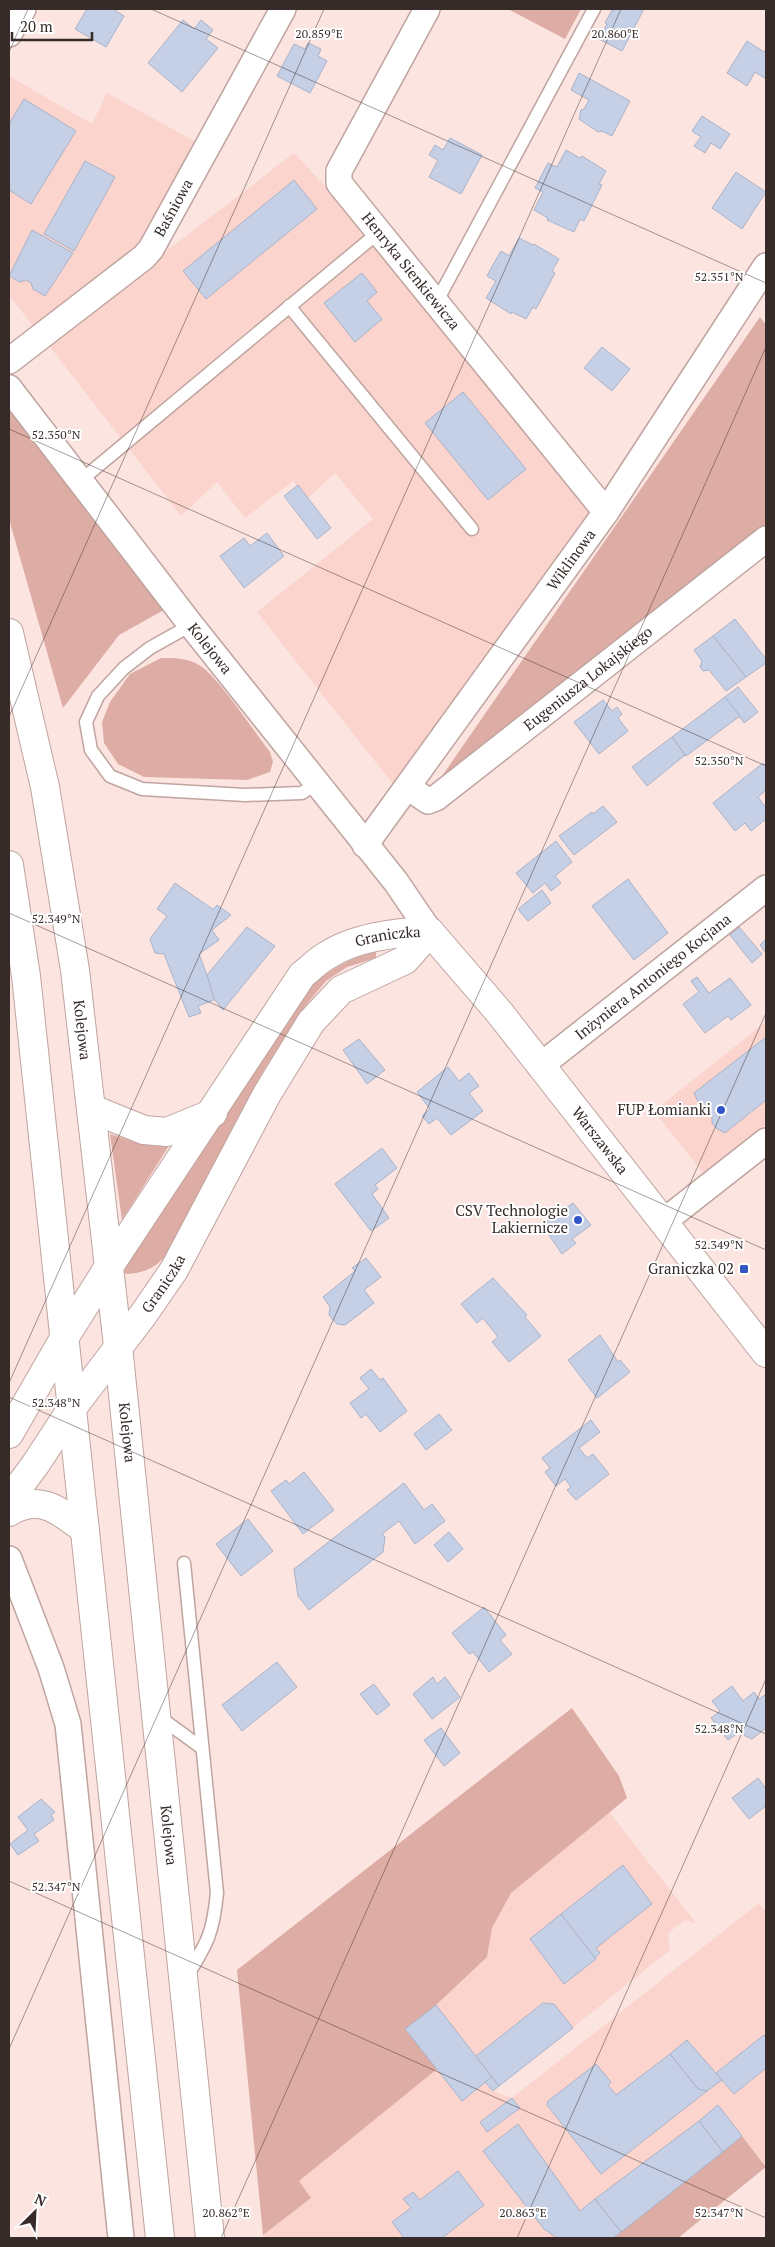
<svg xmlns="http://www.w3.org/2000/svg" width="775" height="2247" viewBox="0 0 775 2247" font-family="'PT Serif',serif">
<style>
.built{fill:#fad4cd}
.green{fill:#ddaca4}
.building{fill:#c5cfe6;stroke:#a9b3c9}
.lines{fill:none;stroke-linecap:round;stroke-linejoin:round}
.lane-casing{stroke:#bfa49f;stroke-width:15}
.street-casing{stroke:#bfa49f;stroke-width:28}
.secondary-casing{stroke:#bfa49f;stroke-width:30}
.highway-casing{stroke:#bfa49f;stroke-width:30}
.lane{stroke:#fff;stroke-width:12}
.street{stroke:#fff;stroke-width:25}
.secondary{stroke:#fff;stroke-width:28}
.highway{stroke:#fff;stroke-width:28}
.ticks{fill:none;stroke:#362b29;stroke-width:1;stroke-opacity:0.45}
.poi-dot{fill:#3256c6;stroke:#fff;stroke-width:2}
.labels{text-anchor:middle;stroke-width:4;stroke-linejoin:round;paint-order:stroke}
.street-label{font-size:15px;fill:#362b29;stroke:#fff}
.poi-label{font-size:15px;fill:#362b29;stroke:#fff;text-anchor:end}
.ticks-label{font-size:12px;text-anchor:middle;fill:#362b29;stroke:#fff;stroke-width:4;stroke-linejoin:round;paint-order:stroke}
</style>
<rect width="100%" height="100%" fill="#fce4e0"/>
<g class="built">
<path d="M9,76L92,124L107,93L196,142L139,248L33,326L9,295Z"/>
<path d="M294,153L324,185L592,512L393,784L257,612L373,519L335,473L308,498L293,481L245,518L217,482L181,516L47,343Z"/>
<path d="M766,1022V1124L703,1173L654,1111Z"/>
<path d="M609,1812L696,1923L685,1920L668,1933L670,1950L493,2091L512,2098L759,1903L766,1912V2166L742,2136L613,2238H263V2235L311,2198L299,2181L327,2158L405,2029L487,1957L492,1928L511,1893Z"/>
</g>
<g class="green">
<path d="M508,9H581L565,39Z"/>
<path d="M760,317L766,325V526L447,781L442,776Z"/>
<path d="M9,399L164,610L119,635L63,708L9,519Z"/>
<path d="M161,658C174,658 188,658 199,665C217,675 255,733 270,752L273,762L270,772L247,780L144,777L118,764L104,743L102,722L110,702L130,674Z"/>
<path d="M376,952V958L347,967L326,981L306,1005L262,1073L169,1252C157,1267 146,1273 126,1274L122,1270L313,984C332,968 352,957 376,952Z"/>
<path d="M110,1134L142,1144H170L122,1220Z"/>
<path d="M572,1708L619,1776L627,1798L511,1893L492,1928L487,1957L436,2005L406,2029L437,2069L299,2181L311,2198L263,2235L237,1970Z"/>
<path d="M742,2136L766,2167L678,2238H613Z"/>
</g>
<g class="building">
<path d="M87,9H113L124,16L106,47L75,29Z"/>
<path d="M615,9H644L622,51L599,39L607,24L605,23L612,10L614,11Z"/>
<path d="M183,20L194,29L201,20L213,30L206,39L218,48L182,92L148,63Z"/>
<path d="M747,41L764,52L766,49V79L755,72L747,86L727,73Z"/>
<path d="M308,43L321,49L318,56L327,61L310,93L277,76L294,44L305,49Z"/>
<path d="M579,73L630,101L612,136L602,131L598,132L579,119L581,110L584,109L589,100L571,90Z"/>
<path d="M24,99L76,131L31,204L9,190V124Z"/>
<path d="M702,116L730,134L720,149L711,143L705,153L694,146L701,137L692,131Z"/>
<path d="M450,138L482,155L461,194L429,177L438,160L429,155L435,145L443,150Z"/>
<path d="M566,150L580,158L582,156L606,171L599,184L602,185L584,221L580,219L574,232L547,220L548,218L534,210L543,192L535,188L548,163L557,167Z"/>
<path d="M85,161L115,177L74,251L44,234Z"/>
<path d="M736,172L766,192L742,229L712,208Z"/>
<path d="M294,180L317,209L206,299L183,271Z"/>
<path d="M32,230L73,253L45,296L33,289L31,283L26,280L20,282L9,276Z"/>
<path d="M519,238L533,245L534,244L559,259L552,271L555,273L536,309L533,307L526,319L512,312L511,314L486,298L496,281L487,276L494,263L501,251L509,256Z"/>
<path d="M362,273L377,292L367,301L382,319L355,342L324,303Z"/>
<path d="M602,347L630,369L612,391L584,368Z"/>
<path d="M463,392L526,469L488,500L425,423Z"/>
<path d="M298,485L331,528L317,539L284,496Z"/>
<path d="M267,533L284,556L244,588L220,556L244,538L250,546Z"/>
<path d="M735,619L766,659V663L746,677L713,636Z"/>
<path d="M713,636L746,677L726,691L709,670L703,671L700,667L702,661L694,650Z"/>
<path d="M738,687L758,712L744,723L725,697Z"/>
<path d="M725,697L740,716L686,756L672,737Z"/>
<path d="M603,700L612,711L617,707L622,714L618,718L628,731L599,754L574,722Z"/>
<path d="M672,737L685,755L647,786L632,767Z"/>
<path d="M763,763L766,766V790L758,797L766,808V819L751,831L745,823L735,831L713,803Z"/>
<path d="M603,806L617,822L574,855L559,836L592,812L593,814Z"/>
<path d="M556,841L572,862L555,876L561,883L551,891L545,883L533,893L516,873Z"/>
<path d="M628,879L668,933L634,960L592,906Z"/>
<path d="M175,883L211,908L214,909L217,905L231,915L212,930L219,940L199,954L216,999L198,1006L201,1013L189,1017L164,954L155,953L150,939L167,916L157,909Z"/>
<path d="M542,890L551,903L528,921L518,909Z"/>
<path d="M247,927L275,946L223,1010L214,999L207,975Z"/>
<path d="M739,927L762,954L752,963L730,935Z"/>
<path d="M766,939V953L760,945Z"/>
<path d="M697,977L709,993L730,978L751,1005L731,1020L728,1016L705,1033L683,1004L699,992L691,981Z"/>
<path d="M766,1037V1100L725,1133L716,1128L712,1123V1116L707,1110L701,1108L694,1093Z"/>
<path d="M359,1039L385,1070L367,1084L343,1050Z"/>
<path d="M448,1067L459,1081L469,1073L479,1086L469,1093L483,1111L451,1135L437,1118L429,1124L422,1116L430,1109L417,1092Z"/>
<path d="M382,1148L397,1168L375,1185L378,1189L372,1194L389,1218L371,1231L335,1184Z"/>
<path d="M573,1203L591,1225L572,1239L576,1243L562,1254L542,1225Z"/>
<path d="M366,1258L381,1277L364,1290L374,1303L345,1325L337,1324L329,1315L330,1307L323,1297L355,1271L352,1268Z"/>
<path d="M493,1278L527,1315L525,1317L541,1336L509,1362L492,1342L498,1337L483,1318L477,1323L461,1304Z"/>
<path d="M600,1335L618,1362L620,1360L630,1372L597,1398L568,1360Z"/>
<path d="M371,1369L380,1380L383,1378L407,1411L380,1432L366,1414L361,1418L350,1403L369,1389L360,1378Z"/>
<path d="M439,1414L452,1430L426,1450L414,1434Z"/>
<path d="M591,1420L600,1432L579,1448L587,1458L593,1454L609,1474L576,1500L567,1490L571,1487L565,1479L556,1486L545,1472L550,1468L542,1458Z"/>
<path d="M304,1472L334,1510L303,1534L271,1491L286,1480L289,1484Z"/>
<path d="M404,1483L424,1510L432,1504L445,1521L415,1544L399,1521L382,1534L385,1537L383,1552L309,1610L298,1596L294,1569Z"/>
<path d="M248,1519L273,1551L241,1576L216,1544Z"/>
<path d="M449,1532L463,1549L448,1562L434,1545Z"/>
<path d="M484,1607L506,1635L500,1640L512,1654L489,1672L473,1652L469,1654L452,1633Z"/>
<path d="M277,1662L297,1687L242,1731L222,1705Z"/>
<path d="M433,1677L437,1684L445,1677L460,1697L432,1719L413,1694Z"/>
<path d="M374,1684L390,1705L377,1715L360,1694Z"/>
<path d="M732,1686L743,1701L754,1692L759,1699L766,1694V1728L752,1739L745,1736L739,1729L738,1733L728,1740L711,1718L720,1711L712,1701Z"/>
<path d="M441,1728L460,1753L444,1766L424,1740Z"/>
<path d="M758,1778L766,1789V1806L749,1819L732,1798Z"/>
<path d="M41,1799L55,1812L51,1815L54,1820L34,1834L39,1841L18,1855L10,1844L28,1830L18,1817Z"/>
<path d="M623,1865L652,1904L596,1948L600,1953L595,1958L561,1914Z"/>
<path d="M561,1914L596,1959L564,1984L530,1939Z"/>
<path d="M543,2003L554,2004L573,2028L499,2086L476,2056Z"/>
<path d="M436,2005L492,2077L462,2101L405,2029Z"/>
<path d="M764,2035L766,2037V2068L734,2094L716,2073Z"/>
<path d="M687,2040L722,2080L707,2091L698,2089L670,2054Z"/>
<path d="M670,2054L698,2089L707,2091L601,2174L547,2105L548,2101L596,2064L611,2082L608,2085L616,2095Z"/>
<path d="M492,2077L499,2086L493,2091L485,2082Z"/>
<path d="M512,2098L520,2108L487,2132L480,2122Z"/>
<path d="M718,2105L742,2136L723,2152L699,2121Z"/>
<path d="M699,2121L723,2152L621,2232L595,2199Z"/>
<path d="M518,2124L580,2211L595,2199L621,2232L613,2238H557L544,2229L483,2151Z"/>
<path d="M458,2171L484,2205L442,2238H404L392,2222L411,2208L403,2199L413,2192L420,2200Z"/>
</g>
<g class="lines">
<defs>
<g id="lane">
<path d="M437,301L594,9"/>
<path d="M289,306L472,529"/>
<path d="M80,481L379,232"/>
<path d="M191,625L150,648L124,668L98,696L86,722L91,750L110,776L142,789L245,795L302,793L317,783"/>
<path d="M184,1563L217,1893C213,1933 208,1942 187,1976"/>
<path d="M158,1716L202,1748"/>
</g>
<g id="street">
<path id="s1" d="M427,9L339,171V183L606,512"/>
<path d="M9,34L23,9"/>
<path id="s2" d="M9,361L144,257L151,249L283,9"/>
<path id="s3" d="M9,388L191,625L396,882L430,932"/>
<path id="s4" d="M409,788L428,801L436,798L766,539"/>
<path id="s5" d="M365,845L606,512L766,266"/>
<path id="s6" d="M540,1066L766,888"/>
<path d="M663,1222L766,1141"/>
<path d="M9,1559L51,1668L68,1724L121,2238"/>
</g>
<g id="secondary">
<path id="s7" d="M430,932L499,1012L766,1353"/>
<path id="s8" d="M9,1434L66,1335L108,1268L302,975C310,969 317,961 326,956C353,938 398,931 430,932"/>
<path id="s9" d="M9,1500L35,1465L73,1407L143,1315L174,1270L267,1094L311,1022L341,990L405,960L430,932"/>
</g>
<g id="highway">
<path id="s10" d="M9,633L45,787L75,970L118,1346L210,2238"/>
<path d="M9,865L26,976L160,2238"/>
<path d="M92,1109L144,1130L167,1132L213,1113"/>
<path d="M9,1512C40,1493 60,1511 85,1530"/>
</g>
</defs>
<use href="#lane" class="lane-casing"/>
<use href="#street" class="street-casing"/>
<use href="#secondary" class="secondary-casing"/>
<use href="#highway" class="highway-casing"/>
<use href="#lane" class="lane"/>
<use href="#street" class="street"/>
<use href="#secondary" class="secondary"/>
<use href="#highway" class="highway"/>
</g>
<path class="ticks" d="M151,9L766,283M9,52L28,9M9,429L766,766M9,717L324,9M9,913L766,1250M9,1383L621,9M9,1397L766,1734M9,1881L766,2218M9,2049L766,347M221,2238L766,1013M517,2238L766,1679"/>
<g class="poi-dot">
<circle cx="721" cy="1110" r="5"/>
<circle cx="578" cy="1220" r="5"/>
<rect x="739" y="1264" width="10" height="10" rx="2.5"/>
</g>
<g class="labels">
<g class="street-label">
<text dy="5" stroke="none"><textPath href="#s2" startOffset="228">Baśniowa</textPath></text>
<text dy="5" stroke="none"><textPath href="#s1" startOffset="310">Henryka Sienkiewicza</textPath></text>
<text dy="5" stroke="none"><textPath href="#s5" startOffset="352">Wiklinowa</textPath></text>
<text dy="5" stroke="none"><textPath href="#s3" startOffset="329">Kolejowa</textPath></text>
<text dy="5" stroke="none"><textPath href="#s4" startOffset="225">Eugeniusza Lokajskiego</textPath></text>
<text dy="5" stroke="none"><textPath href="#s8" startOffset="641">Graniczka</textPath></text>
<text dy="5" stroke="none"><textPath href="#s6" startOffset="144">Inżyniera Antoniego Kocjana</textPath></text>
<text dy="5" stroke="none"><textPath href="#s10" startOffset="404">Kolejowa</textPath></text>
<text dy="5" stroke="none"><textPath href="#s7" startOffset="269">Warszawska</textPath></text>
<text dy="5" stroke="none"><textPath href="#s9" startOffset="266">Graniczka</textPath></text>
<text dy="5" stroke="none"><textPath href="#s10" startOffset="809">Kolejowa</textPath></text>
<text dy="5" stroke="none"><textPath href="#s10" startOffset="1214">Kolejowa</textPath></text>
</g>
<g class="poi-label">
<text x="711" y="1115">FUP Łomianki</text>
<text x="568" y="1216">CSV Technologie<tspan x="568" dy="17">Lakiernicze</tspan></text>
<text x="734" y="1274">Graniczka 02</text>
</g>
</g>
<g class="ticks-label">
<text x="319" y="38">20.859°E</text>
<text x="615" y="38">20.860°E</text>
<text x="719" y="281">52.351°N</text>
<text x="56" y="439">52.350°N</text>
<text x="719" y="765">52.350°N</text>
<text x="56" y="923">52.349°N</text>
<text x="719" y="1249">52.349°N</text>
<text x="56" y="1407">52.348°N</text>
<text x="719" y="1733">52.348°N</text>
<text x="56" y="1891">52.347°N</text>
<text x="719" y="2217">52.347°N</text>
<text x="226" y="2217">20.862°E</text>
<text x="523" y="2217">20.863°E</text>
</g>
<rect width="775" height="2247" fill="none" stroke="#362b29" stroke-width="20"/>
<g transform="translate(35 2212) rotate(24)" stroke="#ffffff" stroke-width="4" paint-order="stroke">
<path d="M0-4L9 19L0 12L-9 19Z" fill="#362b29"/>
<text y="-8" font-size="14" font-weight="bold" text-anchor="middle" fill="#362b29">N</text>
</g>
<path d="M12 32v8h80v-8" fill="none" stroke="#362b29" stroke-width="2.5"/>
<text x="20" y="32" font-size="15" fill="#362b29" stroke="#ffffff" stroke-width="4" paint-order="stroke">20 m</text>
</svg>
